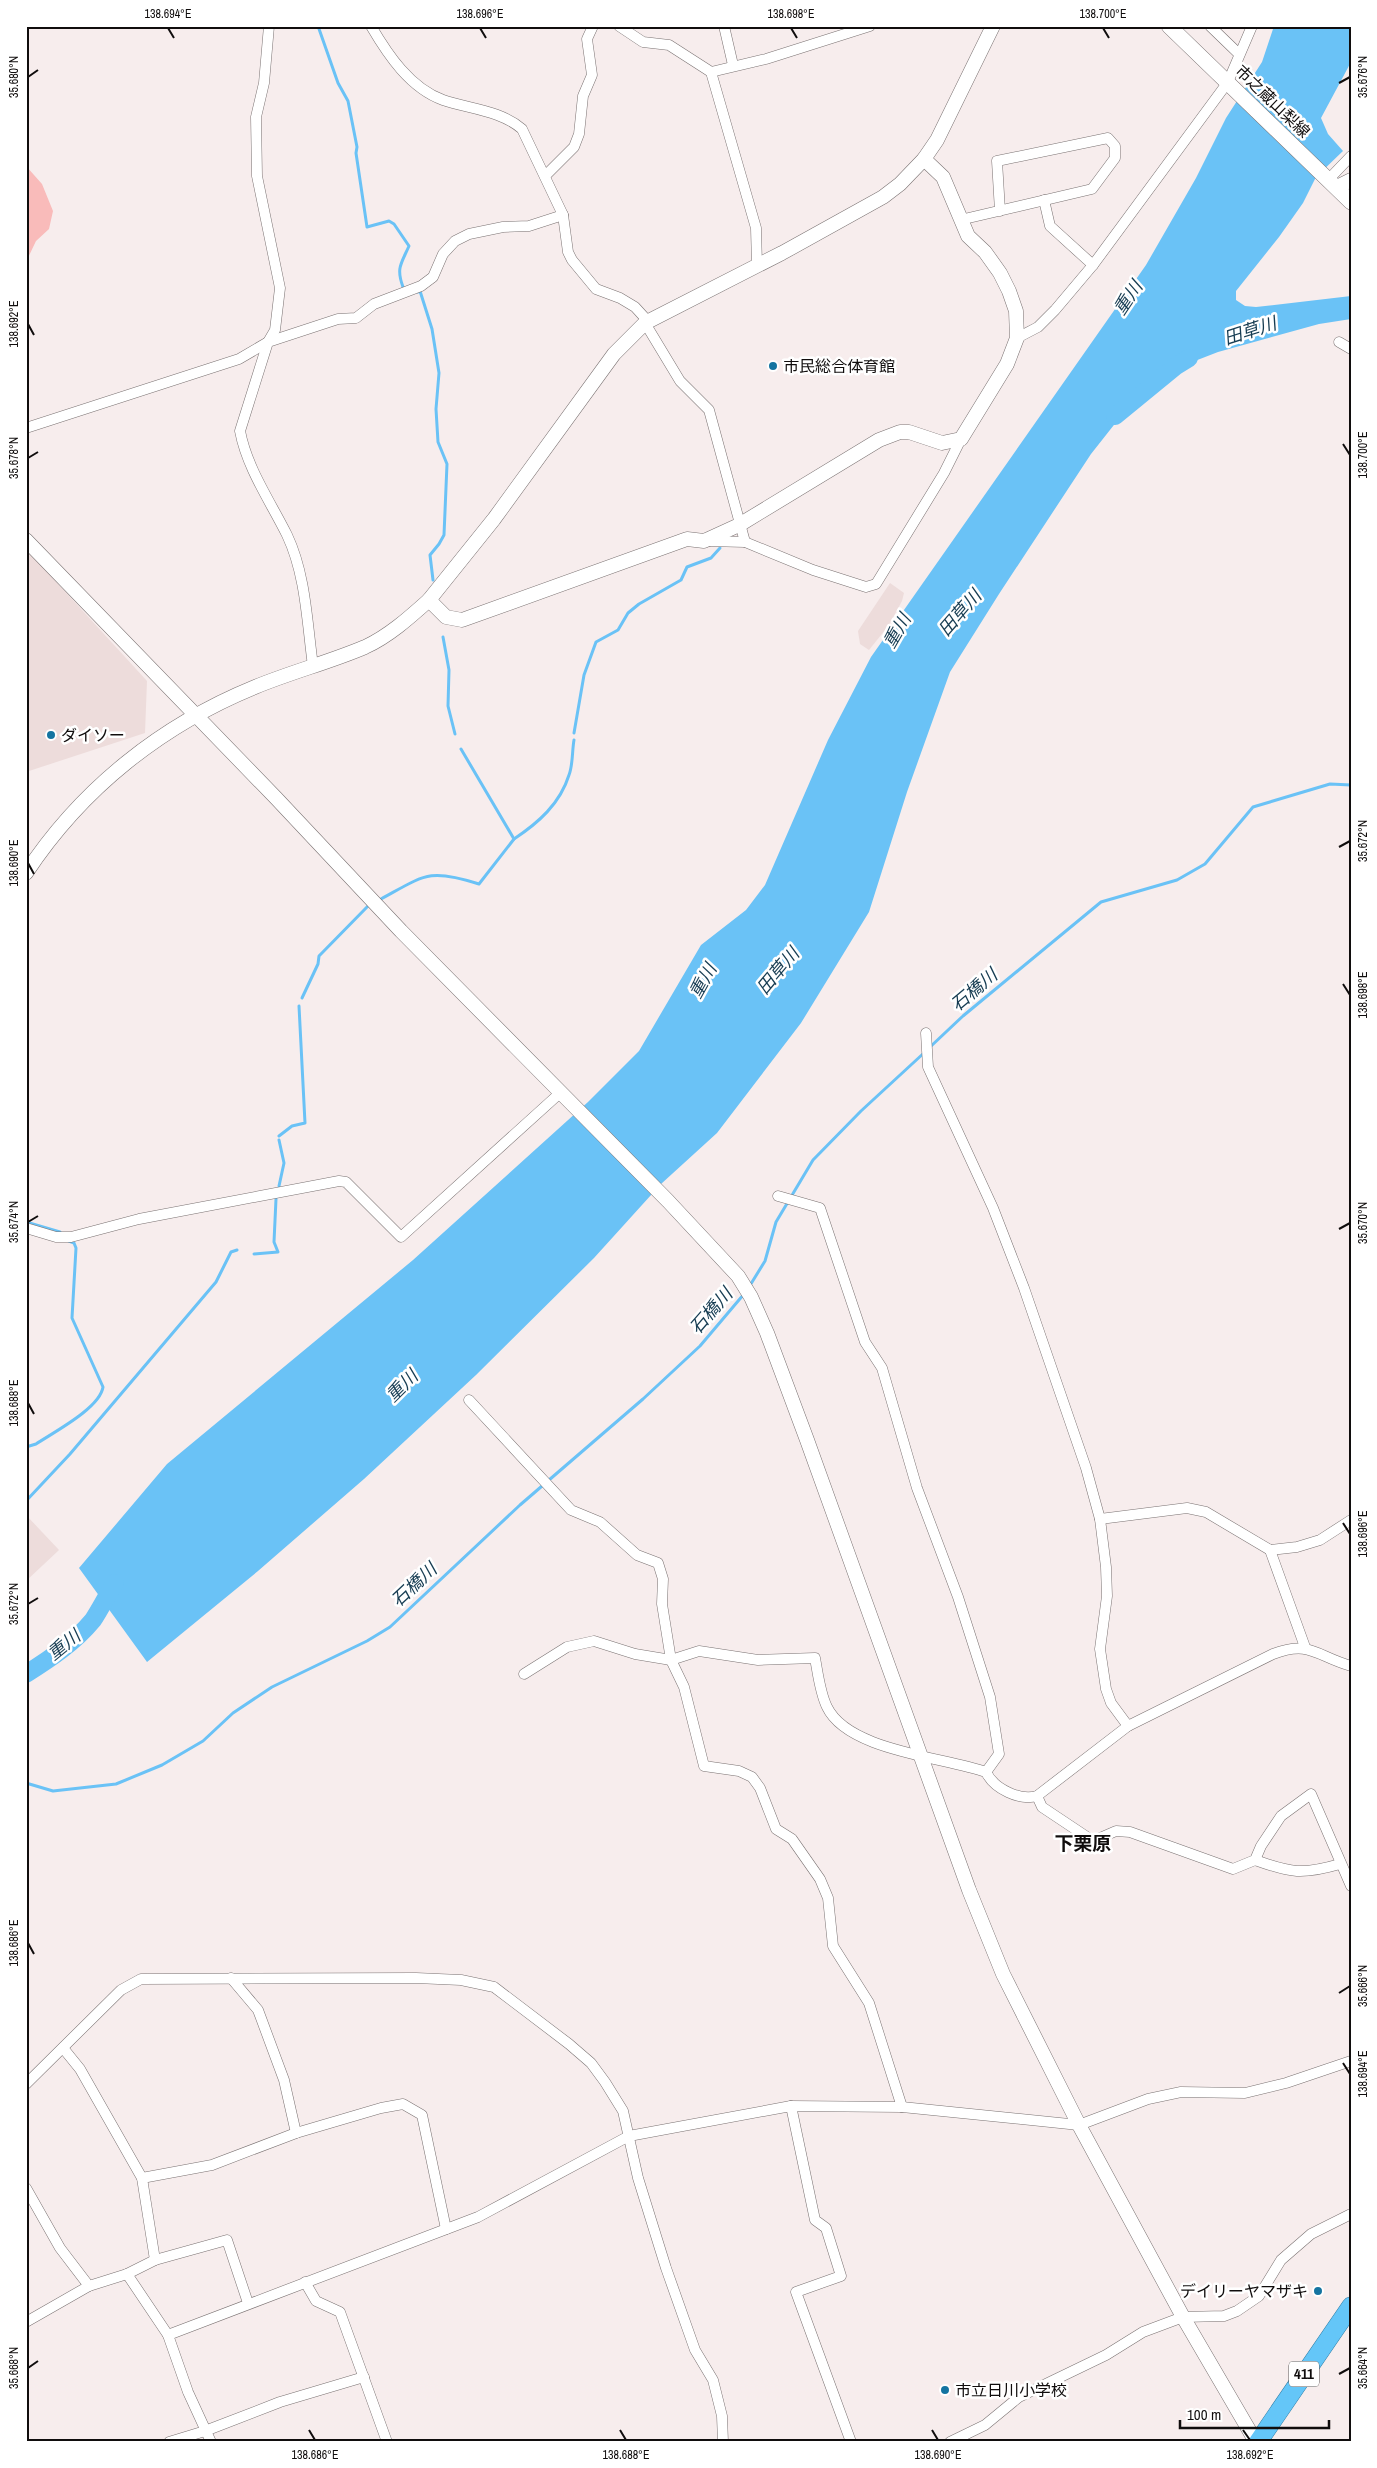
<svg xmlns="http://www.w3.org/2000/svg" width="1377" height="2468" viewBox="0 0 1377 2468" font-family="'Archivo Narrow','Noto Sans JP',sans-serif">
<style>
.built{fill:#eddcdb}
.green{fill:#f9bbba}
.water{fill:#6ac2f6}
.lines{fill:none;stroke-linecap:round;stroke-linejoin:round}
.stream{stroke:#6ac2f6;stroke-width:3}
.river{stroke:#6ac2f6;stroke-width:18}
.minor-casing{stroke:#7a7272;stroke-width:11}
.tertiary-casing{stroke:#7a7272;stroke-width:15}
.secondary-casing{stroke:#7a7272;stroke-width:16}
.trunk-casing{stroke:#2e7ca4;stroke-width:19}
.minor{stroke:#fff;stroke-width:10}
.tertiary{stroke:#fff;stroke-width:14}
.secondary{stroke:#fff;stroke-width:15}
.trunk{stroke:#64c6f8;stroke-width:18}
.ticks{fill:none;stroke:#100d0d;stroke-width:2}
.poi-dot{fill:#1474a1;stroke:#fff;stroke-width:2}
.labels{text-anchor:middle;stroke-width:5;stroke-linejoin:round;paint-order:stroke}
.shield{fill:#fff;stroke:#585656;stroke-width:1}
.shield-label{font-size:15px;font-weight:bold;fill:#100d0d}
.street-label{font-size:16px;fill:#100d0d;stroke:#fff}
.poi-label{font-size:16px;fill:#100d0d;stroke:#fff;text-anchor:start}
.water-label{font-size:18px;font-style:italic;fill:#163c52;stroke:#fff}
.quarter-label{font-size:19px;font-weight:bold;fill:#100d0d;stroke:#fff}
.neatline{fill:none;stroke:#100d0d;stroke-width:2}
.ticks-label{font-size:12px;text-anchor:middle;fill:#100d0d}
</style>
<rect width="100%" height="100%" fill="#f7eded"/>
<g class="built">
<path d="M27,550L147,681L145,733L26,772Z"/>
<path d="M890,583L904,593L902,601L889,625L869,650L860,644L858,631Z"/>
<path d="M26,1515L59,1550L26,1581Z"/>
</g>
<path class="green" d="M26,166L42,184L53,211L49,229L36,241L26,262Z"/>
<path class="water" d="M1274,26H1351V62L1321,118L1328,134L1343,151L1316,177L1303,203L1279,237L1236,291V300L1245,306L1256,307L1351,296V319L1319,324L1218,352L1151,378L1091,454L999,594L950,672L907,792L869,912L801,1023L717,1133L661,1184L594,1258L476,1375L364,1479L258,1571L147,1662L79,1568L167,1464L413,1260L588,1102L639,1051L701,945L746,910L765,885L828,740L871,657L1146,265L1196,178L1226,118L1262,62Z"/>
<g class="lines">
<g class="stream">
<path d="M318,26L338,83L348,101L357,147L356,153L367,227L389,221L394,224L409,246C401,264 396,268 403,287"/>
<path d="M418,292L420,291L432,329L439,373L436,409L438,442L447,464L444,535L439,544L430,555L433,580"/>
<path d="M443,637L449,670L448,706L455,734"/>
<path d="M574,733L584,675L596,642L618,630L628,613L639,604L681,580L687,567L711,558L720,548"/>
<path d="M514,839C538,823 560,804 569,775C573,765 572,751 574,740"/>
<path d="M381,899C425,875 429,868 479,884L514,839L461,749"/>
<path d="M302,998L318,964L319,956L368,906"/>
<path d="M929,1048L963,1016L1101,902L1177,880L1205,864L1253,807L1330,784L1351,785"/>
<path d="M279,1136L292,1126L305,1123L299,1006"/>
<path d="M279,1140L284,1163L279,1186"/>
<path d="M26,1222L60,1232"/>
<path d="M254,1254L278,1252L274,1242L276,1199"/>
<path d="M749,1287L765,1261L776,1222L813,1160L861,1111L925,1052"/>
<path d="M26,1447L36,1444C54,1432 100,1408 103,1387L72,1318L76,1248L74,1243L69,1241"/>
<path d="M26,1501L70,1454L216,1282L231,1252L237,1250"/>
<path d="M26,1783L53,1791L116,1784L162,1765L203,1741L233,1713L272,1687L367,1641L390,1627L520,1505L643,1399L700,1346L744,1294"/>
</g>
<g class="river">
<path d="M1115,416L1176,366L1189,358"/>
<path d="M26,1674C51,1658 74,1643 93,1620C101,1608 107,1595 115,1583"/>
</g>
<defs>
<g id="minor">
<path d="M371,26C388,55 410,88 443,100C469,109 500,110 522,129L563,215L568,252L572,260L596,289L620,298L635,307L645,318V323L680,381L709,410L745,542"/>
<path d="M619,26L643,42L669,45L711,72L766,59L870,26"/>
<path d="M724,26L733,65"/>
<path d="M1210,26L1239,54"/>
<path d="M711,72L756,228L757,265"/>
<path d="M545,176L574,147L579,134L583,96L592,75L587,39L593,26"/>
<path d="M1329,179L1351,156"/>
<path d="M1044,200L1050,226L1093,265"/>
<path d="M960,220L1092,189L1115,158V146L1108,138L997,161L1000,211"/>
<path d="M1017,338L1038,327L1055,310L1093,265L1228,82L1252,26"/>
<path d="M1339,342L1351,349"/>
<path d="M26,428L239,359L268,342L275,330L280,288L257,176L256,117L264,83L269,26"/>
<path d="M708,541L745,542L813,570L866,587L876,584L944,473L961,439"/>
<path d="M313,666C307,623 306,575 287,535C270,501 247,468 240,431L268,342L338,319L356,318L374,304L421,286L433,277L443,254L455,241L469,234L503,227L529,226L563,215"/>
<path d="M926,1033L928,1067L993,1208L1024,1288L1086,1468L1100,1519L1106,1567L1107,1596L1100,1649L1106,1689L1111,1703L1128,1726"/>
<path d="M778,1196L820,1208L865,1342L882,1368L917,1488L958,1597L990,1697L999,1754L986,1772"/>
<path d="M26,1228L56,1237H71L139,1219L339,1181L346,1182L401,1237L560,1093"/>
<path d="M469,1400L571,1510L600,1522L637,1555L658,1563L663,1579L662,1604L671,1660L684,1687L704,1766L739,1771L752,1777L760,1788L776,1829L792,1839L820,1879L828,1898L833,1946L869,2003L902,2107"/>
<path d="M1100,1519L1187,1508L1206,1512L1270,1550L1297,1547L1320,1540L1351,1520"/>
<path d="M1270,1550L1305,1647"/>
<path d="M524,1674L567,1647L594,1641L635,1654L671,1660L699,1651L758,1660L815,1658C818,1674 820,1693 827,1707C848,1751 944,1757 986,1772C994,1789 1020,1801 1037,1796L1128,1726L1273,1654C1310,1640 1316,1656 1351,1666"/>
<path d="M1037,1796L1042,1807L1093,1841L1116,1831L1130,1832L1233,1869L1255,1860L1261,1846L1281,1816L1311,1794L1351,1886"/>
<path d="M1255,1860C1291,1873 1302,1875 1340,1864"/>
<path d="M231,1978L258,2010L284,2080L296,2133"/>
<path d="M63,2048L80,2069L142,2178L155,2260"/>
<path d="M26,2084L121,1990L141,1979L416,1978L461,1980L494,1987L569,2044L591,2063L605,2082L623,2111L638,2178L666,2268L695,2350L713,2380L722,2416L723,2442"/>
<path d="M791,2106L815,2220L826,2228L841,2276L796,2292L851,2442"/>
<path d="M142,2178L212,2165L296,2133L381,2108L403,2104L422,2115L446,2229"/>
<path d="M26,2188L60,2248L89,2286L127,2274L155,2260L227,2240L248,2303"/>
<path d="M127,2274L168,2335L188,2392L211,2442"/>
<path d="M305,2282L316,2301L340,2312L387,2442"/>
<path d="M26,2322L89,2286"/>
<path d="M168,2335L478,2217L629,2136L791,2106L902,2107L1079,2125L1148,2099L1181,2092L1245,2093L1286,2083L1351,2061"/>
<path d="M169,2442L205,2431L280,2402L364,2377"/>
<path d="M950,2442L985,2425L1019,2397L1106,2355L1143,2332L1183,2317L1224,2316L1237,2311L1259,2296L1281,2260L1311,2234L1351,2214"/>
</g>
<g id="tertiary">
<path d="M1337,187L1351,180"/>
<path d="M26,540L276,798L401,931L668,1201L738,1276L751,1297L767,1333L807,1440L969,1890L1003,1974L1079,2125L1183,2317L1256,2442"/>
<path d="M429,600L494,519L614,354L645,323L782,253L883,197L900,184L924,159L937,140L993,26"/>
<path d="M26,873C82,788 162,725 255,687C291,672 330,662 365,647C389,636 410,617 429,600L446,617L462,620L687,539L704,541L739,525L879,440L900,432H909L942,443L961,439L1007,364L1017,338L1016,311L1009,291L1000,273L985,252L968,236L943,177L924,159"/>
</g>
<path id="secondary" d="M1169,26L1351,202"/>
<path id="trunk" d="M1258,2442L1351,2306"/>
</defs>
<use href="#minor" class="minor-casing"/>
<use href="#tertiary" class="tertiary-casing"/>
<use href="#secondary" class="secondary-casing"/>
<use href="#trunk" class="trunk-casing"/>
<use href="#minor" class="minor"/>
<use href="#tertiary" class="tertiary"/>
<use href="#secondary" class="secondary"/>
<use href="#trunk" class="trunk"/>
</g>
<path class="ticks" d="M168,28L174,38M480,28L486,38M791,28L797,38M1103,28L1109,38M28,77L38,70M1339,83L1350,77M28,324L34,335M1343,444L1350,455M28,458L38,452M1339,847L1350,841M28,863L34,874M1343,984L1350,995M28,1222L38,1216M1339,1229L1350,1223M28,1403L34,1414M1343,1523L1350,1534M28,1604L38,1598M28,1943L34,1954M1339,1993L1350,1986M1343,2063L1350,2074M28,2368L38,2361M1339,2374L1350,2368M309,2430L315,2440M620,2430L626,2440M932,2430L938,2440M1243,2430L1250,2440"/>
<g class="poi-dot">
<circle cx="773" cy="366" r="5"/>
<circle cx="51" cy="735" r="5"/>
<circle cx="1318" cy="2291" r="5"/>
<circle cx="945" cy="2390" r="5"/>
</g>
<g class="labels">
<rect class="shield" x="1289" y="2361.5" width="30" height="25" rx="4"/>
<g class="shield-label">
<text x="1304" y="2379">411</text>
</g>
<g class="street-label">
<text transform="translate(1273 101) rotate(44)" y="6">市之蔵山梨線</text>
</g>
<g class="poi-label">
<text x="783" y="372">市民総合体育館</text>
<text x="61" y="741">ダイソー</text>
<text x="1308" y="2297" text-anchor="end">デイリーヤマザキ</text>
<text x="955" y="2396">市立日川小学校</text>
</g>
<g class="water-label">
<text transform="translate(1128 298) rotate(-56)" y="6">重川</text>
<text transform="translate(1250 331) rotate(-18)" y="6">田草川</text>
<text transform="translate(960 613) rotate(-49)" y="6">田草川</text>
<text transform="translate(897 631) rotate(-60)" y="6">重川</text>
<text transform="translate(778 971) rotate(-50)" y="6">田草川</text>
<text transform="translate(703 981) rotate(-61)" y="6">重川</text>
<text transform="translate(974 990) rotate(-40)" y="6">石橋川</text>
<text transform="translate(711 1311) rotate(-49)" y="6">石橋川</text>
<text transform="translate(402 1386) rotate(-45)" y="6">重川</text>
<text transform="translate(414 1585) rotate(-43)" y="6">石橋川</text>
<text transform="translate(64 1645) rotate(-39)" y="6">重川</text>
</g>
<g class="quarter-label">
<text x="1083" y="1850">下栗原</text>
</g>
</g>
<rect width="1377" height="2468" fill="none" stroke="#ffffff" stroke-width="55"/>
<path d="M1180 2420v8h149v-8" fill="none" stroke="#100d0d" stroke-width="2.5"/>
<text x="1187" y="2420" font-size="15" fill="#100d0d" stroke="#ffffff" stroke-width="4" paint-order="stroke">100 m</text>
<rect x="28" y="28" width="1322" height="2412" class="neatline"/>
<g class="ticks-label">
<text x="168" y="18">138.694°E</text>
<text x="480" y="18">138.696°E</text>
<text x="791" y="18">138.698°E</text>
<text x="1103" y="18">138.700°E</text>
<text transform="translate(14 77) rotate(-90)" y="4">35.680°N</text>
<text transform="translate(1363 77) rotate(-90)" y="4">35.676°N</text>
<text transform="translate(14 324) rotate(-90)" y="4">138.692°E</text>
<text transform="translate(1363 455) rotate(-90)" y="4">138.700°E</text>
<text transform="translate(14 458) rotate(-90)" y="4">35.678°N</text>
<text transform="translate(1363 841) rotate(-90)" y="4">35.672°N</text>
<text transform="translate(14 863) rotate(-90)" y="4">138.690°E</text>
<text transform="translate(1363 995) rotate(-90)" y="4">138.698°E</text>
<text transform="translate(14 1222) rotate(-90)" y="4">35.674°N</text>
<text transform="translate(1363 1223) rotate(-90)" y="4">35.670°N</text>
<text transform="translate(14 1403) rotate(-90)" y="4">138.688°E</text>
<text transform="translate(1363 1534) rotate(-90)" y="4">138.696°E</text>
<text transform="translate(14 1604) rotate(-90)" y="4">35.672°N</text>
<text transform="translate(14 1943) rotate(-90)" y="4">138.686°E</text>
<text transform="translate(1363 1986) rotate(-90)" y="4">35.666°N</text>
<text transform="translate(1363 2074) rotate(-90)" y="4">138.694°E</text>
<text transform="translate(14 2368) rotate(-90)" y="4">35.668°N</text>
<text transform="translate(1363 2368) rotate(-90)" y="4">35.664°N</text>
<text x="315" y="2459">138.686°E</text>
<text x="626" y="2459">138.688°E</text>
<text x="938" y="2459">138.690°E</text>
<text x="1250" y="2459">138.692°E</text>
</g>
</svg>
